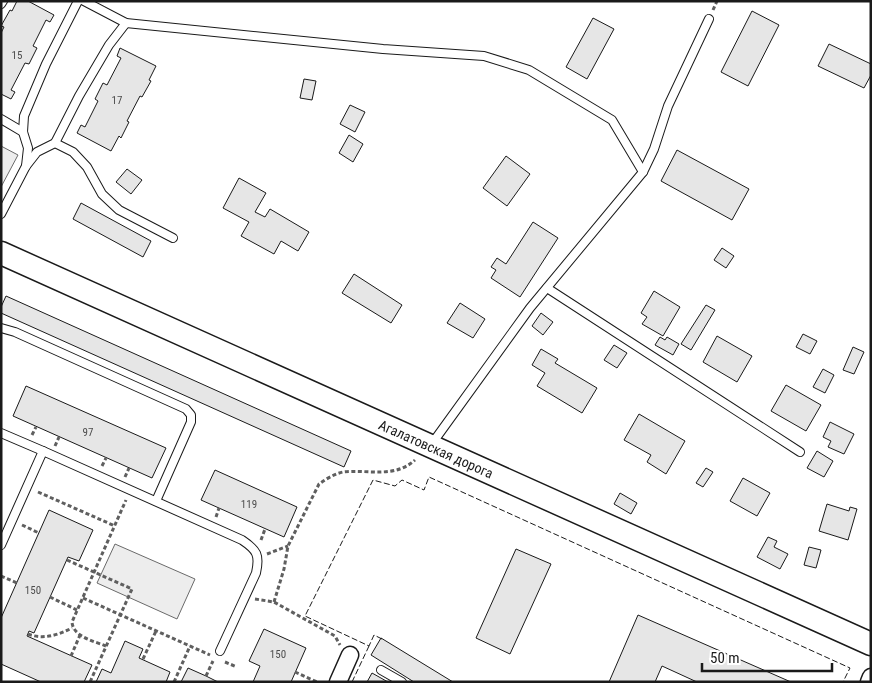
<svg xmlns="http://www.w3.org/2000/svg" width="872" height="683" viewBox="0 0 872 683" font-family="'Roboto Condensed',sans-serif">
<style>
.built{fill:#ededed;stroke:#6a6a6a}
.building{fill:#e6e6e6;stroke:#1a1a1a}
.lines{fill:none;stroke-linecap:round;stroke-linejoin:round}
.service-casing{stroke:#1a1a1a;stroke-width:10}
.minor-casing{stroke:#1a1a1a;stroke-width:19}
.secondary-casing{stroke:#1a1a1a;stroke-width:25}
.path{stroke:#5f5f5f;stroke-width:3;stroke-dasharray:4 2.5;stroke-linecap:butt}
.service{stroke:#fff;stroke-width:8}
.minor{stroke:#fff;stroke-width:16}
.secondary{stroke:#fff;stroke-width:22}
.fence{stroke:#1a1a1a;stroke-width:1;stroke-dasharray:6 2.5;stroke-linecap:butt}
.labels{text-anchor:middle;stroke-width:4;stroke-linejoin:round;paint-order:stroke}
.number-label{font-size:11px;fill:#4d4d4d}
.street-label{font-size:14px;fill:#1a1a1a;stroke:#fff}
</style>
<rect width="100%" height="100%" fill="#fff"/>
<g class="built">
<path d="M1,146L18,155L1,187Z"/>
<path d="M115,544L195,579L177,619L97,583Z"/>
</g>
<g class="building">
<path d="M17,1H28L54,15L50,22L46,20L33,46L37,48L29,64L25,63L11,90L15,92L11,99L1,94V33L4,27L1,26L10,10L12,11Z"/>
<path d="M752,11L779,25L748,86L721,72Z"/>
<path d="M593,18L614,29L587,79L566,67Z"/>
<path d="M829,44L871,64V75L864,88L818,66Z"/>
<path d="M120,48L156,66L149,80L151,81L142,97L140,96L127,121L129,122L121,138L119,136L111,151L77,133L81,125L85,127L98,101L95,99L103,83L107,85L121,58L117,56Z"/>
<path d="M304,79L316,81L312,100L300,98Z"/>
<path d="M350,105L365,112L355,132L340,124Z"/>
<path d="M349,135L363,144L353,162L339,153Z"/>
<path d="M677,150L749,189L732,220L661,181Z"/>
<path d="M506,156L530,174L507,206L483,188Z"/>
<path d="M127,169L142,180L131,194L116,182Z"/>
<path d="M239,178L266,193L255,212L265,217L270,209L309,232L298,251L281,241L274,254L241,236L249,222L223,208Z"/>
<path d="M81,203L151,241L143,257L73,219Z"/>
<path d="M533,222L558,238L520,297L491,278L496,270L491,267L497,258L506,264Z"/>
<path d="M722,248L734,256L726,268L714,260Z"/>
<path d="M354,274L402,305L391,323L342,293Z"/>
<path d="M654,291L680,307L663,336L642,324L647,317L641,313Z"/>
<path d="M6,296L351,451L344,467L1,313V307Z"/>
<path d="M460,303L485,319L473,338L447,323Z"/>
<path d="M706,305L715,310L691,350L681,344Z"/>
<path d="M541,313L553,322L543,335L532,326Z"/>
<path d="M803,334L817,341L810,354L796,347Z"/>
<path d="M717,336L752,356L737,382L703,362Z"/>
<path d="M660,337L665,340L667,337L679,344L673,355L655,345Z"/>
<path d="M614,345L627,353L617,368L604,360Z"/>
<path d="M853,347L864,352L854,374L843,370Z"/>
<path d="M541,349L558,359L555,363L597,388L582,413L537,386L545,373L532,365Z"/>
<path d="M823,369L834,375L825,393L813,387Z"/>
<path d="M786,385L821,405L806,431L771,411Z"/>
<path d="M26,386L166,448L152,478L13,416Z"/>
<path d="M639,414L685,441L666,474L647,462L651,455L624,440Z"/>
<path d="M830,422L854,434L844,454L828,447L831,441L823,437Z"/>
<path d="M817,451L833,461L824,477L807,468Z"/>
<path d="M706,468L713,472L703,487L696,483Z"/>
<path d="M215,470L297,507L284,537L201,500Z"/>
<path d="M743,478L770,493L757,516L730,501Z"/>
<path d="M620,493L637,503L631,514L614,504Z"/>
<path d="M827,504L849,511L850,507L857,509L848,540L819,531Z"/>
<path d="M49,510L93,530L79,561L68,557L34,633L29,631L27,636L92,665L84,682H41L1,664V618Z"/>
<path d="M768,537L777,541L774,547L788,554L780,569L757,557Z"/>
<path d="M809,547L821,550L816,568L804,565Z"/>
<path d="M516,549L551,564L510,654L476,638Z"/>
<path d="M638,615L791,682H697L662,666L655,682H609Z"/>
<path d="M264,629L306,648L291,682H253L260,666L249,661Z"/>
<path d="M381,638L453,682H414L371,655Z"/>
<path d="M125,641L143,649L139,658L170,672L166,682H96L102,669L111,673Z"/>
<path d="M188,668L206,676L218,682H181Z"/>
<path d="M372,673L388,682H367Z"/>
</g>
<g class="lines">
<defs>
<g id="service">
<path d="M84,1L126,23L383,49L484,56L529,70L612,120L643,172"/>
<path d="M1,4L3,1"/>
<path d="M1,119L23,132"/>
<path d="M55,143L73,152L87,167L102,194L119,210L173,238"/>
<path d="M26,166L28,148L23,132L24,116L46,64L78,1"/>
<path d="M1,214L26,166L37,152L55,143L79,96L109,45L126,23"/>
<path d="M547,288L800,452"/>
<path d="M1,328L15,332L186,409L191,415V422L156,501"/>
<path d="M1,433L43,451"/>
<path d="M431,445L530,308L643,172L654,149L668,106L709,19"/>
<path d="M1,545L43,451L242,540C257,550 260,555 256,573L220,651"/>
<path d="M381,670L402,682"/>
</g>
<g id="minor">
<path d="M338,682L350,655"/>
<path d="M869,682L871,677"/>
</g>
<path id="secondary" d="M1,253L871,644"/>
</defs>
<use href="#service" class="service-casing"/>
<use href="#minor" class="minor-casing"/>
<use href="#secondary" class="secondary-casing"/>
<g class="path">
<path d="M713,10L717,1"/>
<path d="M32,435L36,427"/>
<path d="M55,446L59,437"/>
<path d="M102,466L106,458"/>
<path d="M125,477L129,468"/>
<path d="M38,492L115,526"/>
<path d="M216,517L219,508"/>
<path d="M22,525L39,533"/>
<path d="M261,540L265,529"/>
<path d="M267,554L288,546"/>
<path d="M67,560L132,589L90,682"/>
<path d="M1,576L17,583"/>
<path d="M50,597L77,610"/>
<path d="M83,598L210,655"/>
<path d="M255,599L274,602L335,636L340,645"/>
<path d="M274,602L284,569L288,546L319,484C326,479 334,474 343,472C368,469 394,479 415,460"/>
<path d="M28,634C43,640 58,635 72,628"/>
<path d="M106,646C94,641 73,637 72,622L126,500"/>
<path d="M71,656L80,635"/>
<path d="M143,659L156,631"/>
<path d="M225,662L237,667"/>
<path d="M295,672L317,682"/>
<path d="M206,676L213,661"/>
<path d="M174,682L190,646"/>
</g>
<use href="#service" class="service"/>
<use href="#minor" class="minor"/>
<use href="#secondary" class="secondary"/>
<g class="fence">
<path d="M382,639L374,635L369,646L305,616L373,480L395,486L402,480L424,490L429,477L850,668L843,682"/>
<path d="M352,682L369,646"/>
</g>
</g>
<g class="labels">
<g class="number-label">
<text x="17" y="59">15</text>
<text x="117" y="104">17</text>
<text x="88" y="436">97</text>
<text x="249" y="508">119</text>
<text x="33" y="594">150</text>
<text x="278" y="658">150</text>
</g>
<g class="street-label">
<text transform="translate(436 449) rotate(24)" y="5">Агалатовская дорога</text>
</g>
</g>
<rect width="872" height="683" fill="none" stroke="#1a1a1a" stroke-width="5"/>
<path d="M702 663v8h130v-8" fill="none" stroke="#1a1a1a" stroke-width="2.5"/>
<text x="710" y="663" font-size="15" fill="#1a1a1a" stroke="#ffffff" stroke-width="4" paint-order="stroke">50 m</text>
</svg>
